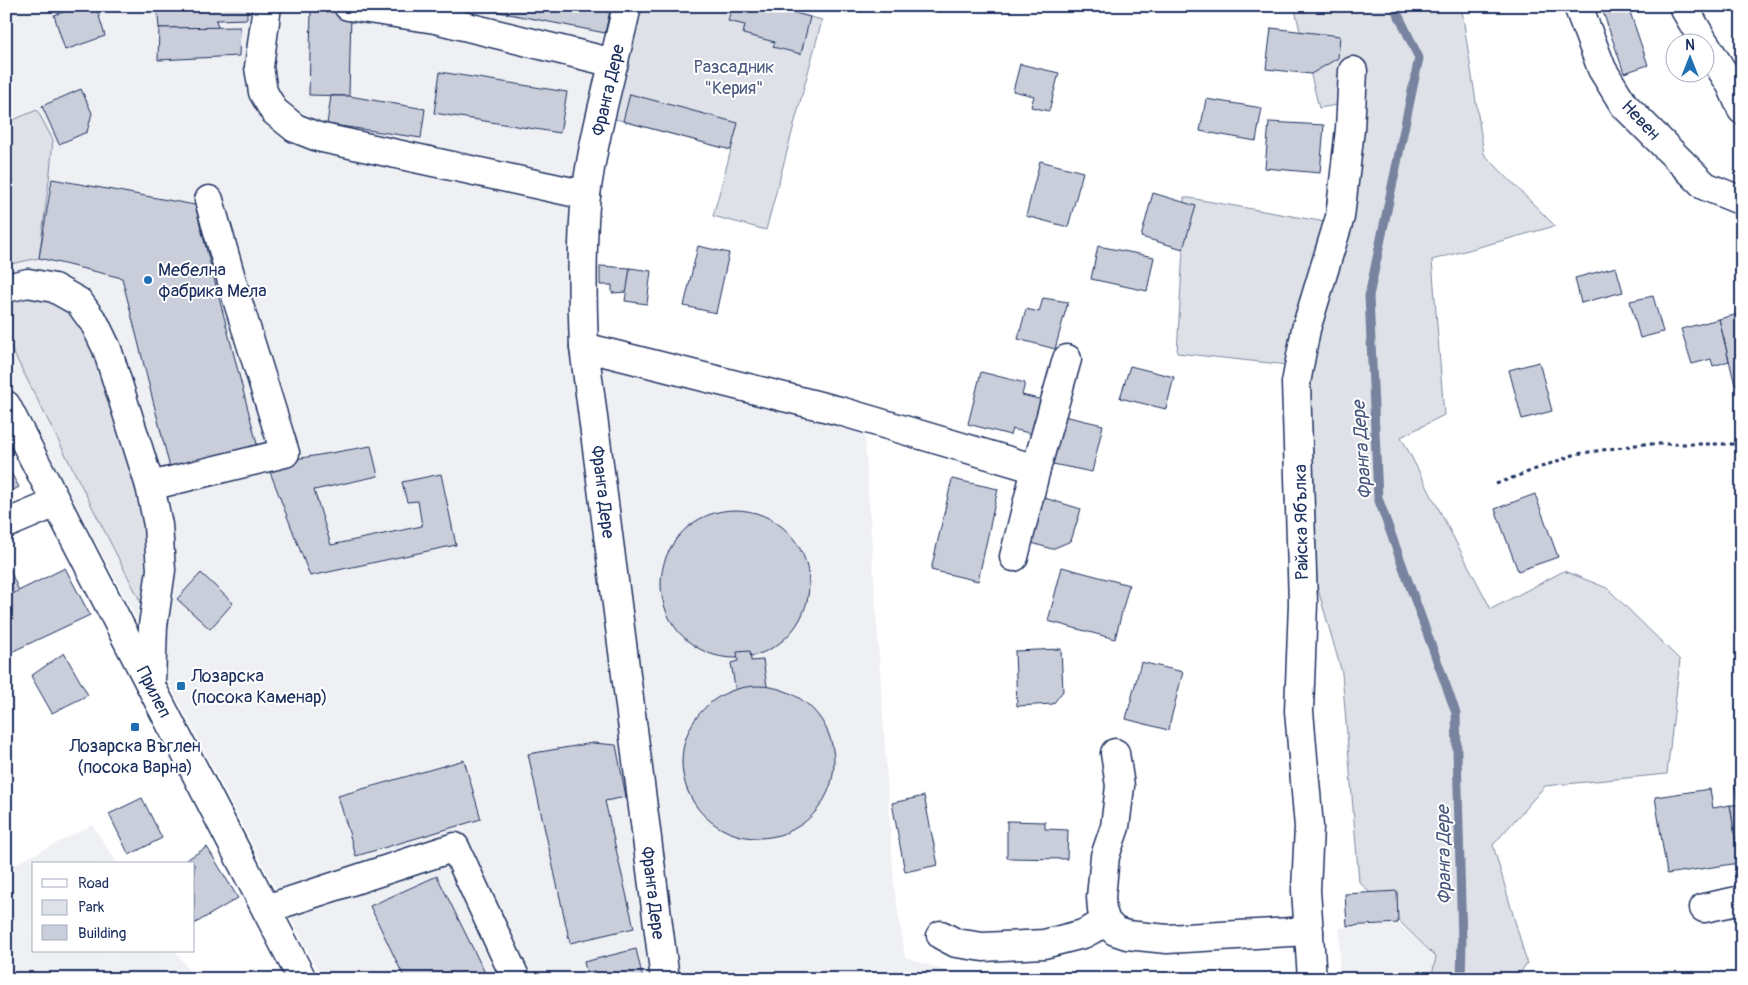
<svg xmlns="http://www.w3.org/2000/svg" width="1748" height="985" viewBox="0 0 1748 985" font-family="Pangolin,sans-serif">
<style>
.built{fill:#eff0f4}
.green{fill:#dee1e7;stroke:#7c88a2}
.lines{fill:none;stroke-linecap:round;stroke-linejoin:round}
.stream{stroke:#77839f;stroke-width:9}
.building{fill:#caceda;stroke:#1b2f5e}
.minor-casing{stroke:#1b2f5e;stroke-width:31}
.path{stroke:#1b2f5e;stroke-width:3;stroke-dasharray:4 4;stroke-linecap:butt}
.minor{stroke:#fff;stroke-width:28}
.poi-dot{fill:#1f6fb2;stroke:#fff;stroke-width:2}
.labels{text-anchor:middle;stroke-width:4;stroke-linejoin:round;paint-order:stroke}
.park-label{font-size:18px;fill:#4c5c80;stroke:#fff}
.street-label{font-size:18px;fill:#1b2f5e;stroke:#fff}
.poi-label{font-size:18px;fill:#1b2f5e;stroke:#fff;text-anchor:start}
.water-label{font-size:19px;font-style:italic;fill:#49597e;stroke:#fff}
</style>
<rect width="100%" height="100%" fill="#fff"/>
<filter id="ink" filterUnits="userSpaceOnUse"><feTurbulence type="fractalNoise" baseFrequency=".02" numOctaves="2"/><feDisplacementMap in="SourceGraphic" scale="10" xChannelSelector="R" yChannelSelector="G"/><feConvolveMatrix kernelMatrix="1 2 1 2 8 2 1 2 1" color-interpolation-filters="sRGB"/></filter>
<g filter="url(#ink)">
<g class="built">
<path d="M6,6H639L608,117L593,227L597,364L864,427L894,885L905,957L969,979H322L110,569L6,377Z"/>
<path d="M92,825L118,864H34V951H176L194,979H6V869Z"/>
<path d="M1398,923L1436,957L1431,979H1339L1340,928Z"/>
</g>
<g class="green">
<path d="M638,6H769L822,20L766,230L713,216L731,150L608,117Z"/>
<path d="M1294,6H1464L1462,11L1484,154L1555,226L1432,260L1444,415L1401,437L1491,609L1564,571L1607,588L1680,660L1667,774L1545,786L1493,845L1527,963L1516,979H1431L1436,957L1359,882L1342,673L1317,586L1313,450L1288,365L1177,353L1183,249L1184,197L1331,223L1360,101L1319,108Z"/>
<path d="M37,110L53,140L50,172L39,258L6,265V123Z"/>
<path d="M6,288L79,302L150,486L153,626L6,338Z"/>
</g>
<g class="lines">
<path class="stream" d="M1394,6L1419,58L1369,296L1378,498L1456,713L1462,943L1461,979"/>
</g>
<g class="building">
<path d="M83,6H96L105,36L65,50L54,15Z"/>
<path d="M157,6H247V19L216,20L218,28H159Z"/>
<path d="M490,6H611L605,33L489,10Z"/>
<path d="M732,6H769L810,17L801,54L773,47L775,42L743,34L745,25L728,21Z"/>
<path d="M1601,6H1628L1648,65L1624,73Z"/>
<path d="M1731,6H1742V16Z"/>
<path d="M311,11L351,12L349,96L309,95Z"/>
<path d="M240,27L239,56L158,60L159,28Z"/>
<path d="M1271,28L1340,36L1338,58L1311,74L1266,69Z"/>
<path d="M1020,64L1059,73L1049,111L1031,107L1034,96L1013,91Z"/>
<path d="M440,72L567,92L560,133L434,113Z"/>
<path d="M81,89L92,113L87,132L59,144L42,106Z"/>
<path d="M630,94L738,123L731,150L623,121Z"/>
<path d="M331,96H349L425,109L421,138L327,124Z"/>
<path d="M1206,99L1262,108L1256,141L1200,131Z"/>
<path d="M1269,122L1324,125L1320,173L1265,168Z"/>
<path d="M1040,161L1083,172L1068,227L1026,216Z"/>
<path d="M52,179L195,205L258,448L171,472L122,278L39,258Z"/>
<path d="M1153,193L1196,206L1183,249L1141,237Z"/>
<path d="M698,246L729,253L716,313L684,306Z"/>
<path d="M1098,246L1154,257L1147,291L1091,279Z"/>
<path d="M600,266L630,268L627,292L612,293V285H600Z"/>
<path d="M1616,267L1623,292L1581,303L1575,278Z"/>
<path d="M630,268L651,271L647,304L625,301Z"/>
<path d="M1653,296L1663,332L1640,338L1630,301Z"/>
<path d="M1043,298L1068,302L1055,349L1018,339L1026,309L1039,312Z"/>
<path d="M1742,313V383L1735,385L1719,319Z"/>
<path d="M1719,319L1729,361L1713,366L1711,359L1692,364L1681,329Z"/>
<path d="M1539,362L1552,411L1522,419L1509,370Z"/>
<path d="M1130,366L1174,377L1166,409L1120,398Z"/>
<path d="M981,372L1025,383L1022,395L1043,400L1033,434L1012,429L1010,435L968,424Z"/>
<path d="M1064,416L1103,425L1092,472L1053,464Z"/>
<path d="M371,446L378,476L314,490L331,545L422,526L418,501L407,502L402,482L441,474L456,545L310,576L267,464Z"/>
<path d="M6,464L19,487L6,494Z"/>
<path d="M952,479L998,489L978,581L931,570Z"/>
<path d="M1535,494L1558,557L1518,571L1495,509Z"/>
<path d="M1038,496L1081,509L1071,541L1052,549L1025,541Z"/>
<circle cx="735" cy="584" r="74"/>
<path d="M6,561L19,591L6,597Z"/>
<path d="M1062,567L1129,585L1115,639L1048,621Z"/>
<path d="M65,568L90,615L7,654L6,597Z"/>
<path d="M201,573L233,603L210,629L177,599Z"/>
<path d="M1061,649L1063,691L1053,704L1017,706L1015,651Z"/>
<path d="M750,651L751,661L763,660L769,699L751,702L749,691L736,693L731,663L738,661L737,652Z"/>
<path d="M64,653L88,695L52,713L31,676Z"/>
<path d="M1141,662L1183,672L1168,730L1126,719Z"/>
<circle cx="758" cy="762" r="76"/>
<path d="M593,743L616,745L626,797L605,801L634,928L570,943L528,754Z"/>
<path d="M464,760L481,819L356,856L338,796Z"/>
<path d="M1742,784V862L1739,863L1730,805H1738L1735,785Z"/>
<path d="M1710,789L1713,808L1730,805L1739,863L1667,874L1655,797Z"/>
<path d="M924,796L938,865L905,872L892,803Z"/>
<path d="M142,798L162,838L129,855L109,814Z"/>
<path d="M1007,821L1045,822V829L1068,830L1067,859L1007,858Z"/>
<path d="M207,847L238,898L194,924V864H180Z"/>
<path d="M437,876L488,979H405L370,906Z"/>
<path d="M1397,891L1398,923L1347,926L1345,894Z"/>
<path d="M636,949L643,979H588L584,962Z"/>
</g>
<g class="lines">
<defs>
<g id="minor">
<path d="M267,6L259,67L263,92L274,111L295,128L318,137L586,195"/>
<path d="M348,6L435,19L614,63"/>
<path d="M627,6C613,69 594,132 586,195C581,246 582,297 584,347L665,979"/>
<path d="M1578,6L1602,69L1624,105L1705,186L1742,201"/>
<path d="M1683,6L1704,42"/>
<path d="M1706,45L1731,85L1742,110"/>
<path d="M6,288L28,283L54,288L79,302L95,324L107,349L150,486L158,525L161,570L153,626L151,682"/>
<path d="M584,347L840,411L1036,469"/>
<path d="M6,405L302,979"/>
<path d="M150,486L285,453L237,299L209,200"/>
<path d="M6,524L56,503"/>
<path d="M1014,557L1036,469L1067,359"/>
<path d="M1115,753L1120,786L1115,827L1105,856L1101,897L1102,910L1106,922L1115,931L1127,935L1167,939L1309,931"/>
<path d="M1704,908L1742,900"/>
<path d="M266,909L455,847L516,979"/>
<path d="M941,935L956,943L983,947L1044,944L1083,934L1106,922"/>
<path d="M1312,979L1306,890L1309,827L1299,711L1303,603L1296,383L1306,329L1340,217L1350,129L1353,71"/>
</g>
</defs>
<use href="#minor" class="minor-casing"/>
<path class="path" d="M1496,484L1576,454L1643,444H1742"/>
<use href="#minor" class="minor"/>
</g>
</g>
<g class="poi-dot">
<circle cx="148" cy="280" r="5"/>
<rect x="176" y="681" width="10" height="10" rx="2.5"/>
<rect x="130" y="722" width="10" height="10" rx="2.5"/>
</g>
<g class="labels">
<g class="park-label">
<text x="734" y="73">Разсадник<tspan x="734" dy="21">"Керия"</tspan></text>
</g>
<g class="street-label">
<text transform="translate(608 90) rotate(-77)" y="6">Франга Дере</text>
<text transform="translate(1641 120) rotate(47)" y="6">Невен</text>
<text transform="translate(603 492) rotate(83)" y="6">Франга Дере</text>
<text transform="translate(1301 522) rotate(-91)" y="6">Райска Ябълка</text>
<text transform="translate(154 692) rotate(63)" y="6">Прилеп</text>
<text transform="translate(653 893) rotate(83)" y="6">Франга Дере</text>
</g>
<g class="poi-label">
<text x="158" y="276">Мебелна<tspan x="158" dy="21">фабрика Мела</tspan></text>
<text x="191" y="682">Лозарска<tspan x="191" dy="21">(посока Каменар)</tspan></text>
<text x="135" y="752" text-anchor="middle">Лозарска Въглен<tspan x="135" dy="21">(посока Варна)</tspan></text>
</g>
<g class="water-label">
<text transform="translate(1361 450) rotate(-94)" y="7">Франга Дере</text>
<text transform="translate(1443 855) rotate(-91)" y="7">Франга Дере</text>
</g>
</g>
<rect width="1748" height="985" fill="none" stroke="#fff" stroke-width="25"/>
<rect x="12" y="12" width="1723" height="960" fill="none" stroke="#1b2f5e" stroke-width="2" filter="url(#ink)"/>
<rect x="32" y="862" width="162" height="90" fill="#ffffff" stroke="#a4acbf"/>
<rect x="42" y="879" width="25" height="8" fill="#ffffff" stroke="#a4acbf"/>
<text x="78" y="888" font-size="15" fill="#1b2f5e">Road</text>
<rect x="42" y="900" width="25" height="15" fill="#dee1e7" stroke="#a4acbf"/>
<text x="78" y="912" font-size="15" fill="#1b2f5e">Park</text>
<rect x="42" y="925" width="25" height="15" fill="#caceda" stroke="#a4acbf"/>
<text x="78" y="938" font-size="15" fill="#1b2f5e">Building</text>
<g transform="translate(1690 58)"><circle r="24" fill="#ffffff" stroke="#a4acbf"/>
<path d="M0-4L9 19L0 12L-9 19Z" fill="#1f6fb2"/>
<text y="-8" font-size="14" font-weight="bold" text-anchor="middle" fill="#1b2f5e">N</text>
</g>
</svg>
